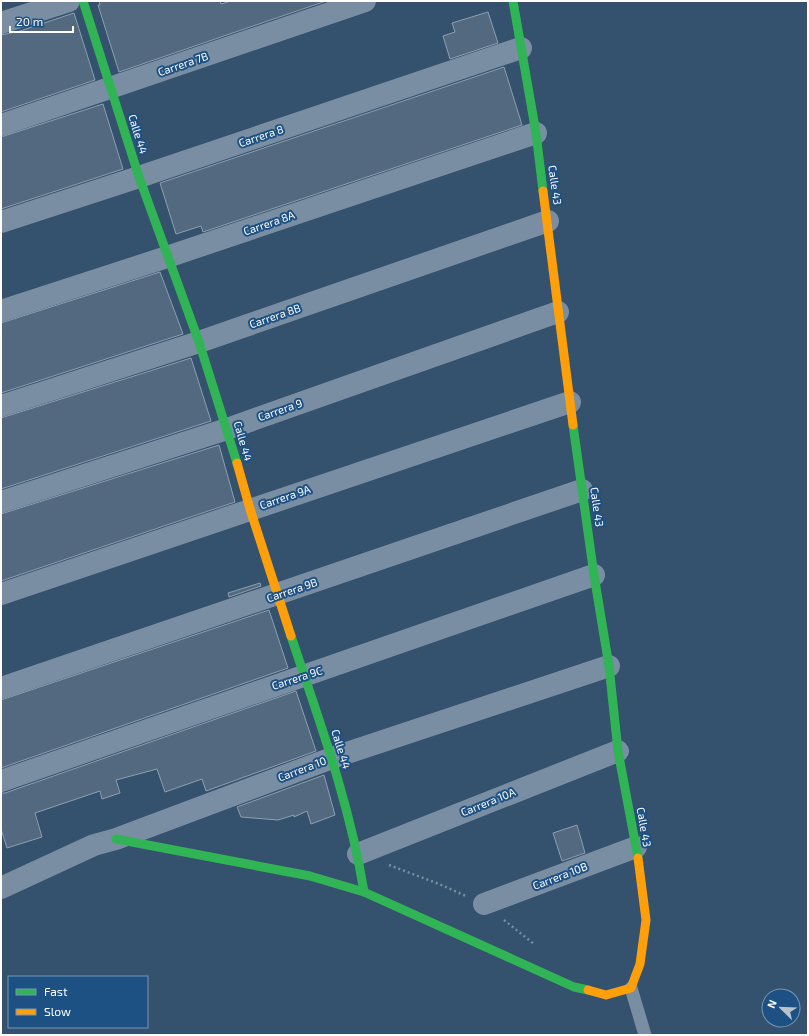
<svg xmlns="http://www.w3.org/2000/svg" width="809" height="1036" viewBox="0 0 809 1036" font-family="'Exo 2',sans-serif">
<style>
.building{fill:#52697f;stroke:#8ea0b1}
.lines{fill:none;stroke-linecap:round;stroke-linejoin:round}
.path{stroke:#7a8ea3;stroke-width:2.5;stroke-dasharray:2 3;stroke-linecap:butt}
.lane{stroke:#7a8ea3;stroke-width:13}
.street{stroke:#7a8ea3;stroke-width:22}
.fast{stroke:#30b455;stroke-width:9}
.slow{stroke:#ff9f0a;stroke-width:9}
.labels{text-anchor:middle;stroke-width:4;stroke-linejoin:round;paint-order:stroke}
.street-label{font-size:11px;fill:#fff;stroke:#1d5184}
</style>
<rect width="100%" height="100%" fill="#34516d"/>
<g class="building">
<path d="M99,1H220L221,4L231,1H326L119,72L98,5H100Z"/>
<path d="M488,12L498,43L450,59L443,36L455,32L452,23Z"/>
<path d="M74,13L95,80L1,112V35L20,31Z"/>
<path d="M504,67L522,125L203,232L201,226L176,234L160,183Z"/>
<path d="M103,104L123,169L1,209V137Z"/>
<path d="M160,272L183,334L1,393V323Z"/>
<path d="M191,358L211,421L1,489V418Z"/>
<path d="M219,445L235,502L1,581V514Z"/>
<path d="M260,583L261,586L229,597L228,593Z"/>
<path d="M269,610L288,668L1,768V700Z"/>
<path d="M296,691L316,751L206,791L202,779L165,792L157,769L116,780L120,793L102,799L100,791L35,813L42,837L7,848L1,829V793H5Z"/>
<path d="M324,775L335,815L311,824L307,811L294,817V815L278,820L241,817L237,807Z"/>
<path d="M577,825L585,853L562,861L553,833Z"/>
</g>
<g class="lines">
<g class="path">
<path d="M389,865L439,884L466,896"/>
<path d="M504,920L534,944"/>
</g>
<path class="lane" d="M631,988L645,1035"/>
<g class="street">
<path d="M1,23L69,1"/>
<path d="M1,125L365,1"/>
<path d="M1,222L139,177L521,48"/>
<path d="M1,311L167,257L536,133"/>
<path d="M1,406L199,342L548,221"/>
<path d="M1,502L227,429L558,312"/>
<path d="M1,594L570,402"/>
<path d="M1,688L582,490"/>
<path d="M1,781C198,712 396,644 594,575"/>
<path d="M358,854L618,751"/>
<path d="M1,888L94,845L116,839L332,758L609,666"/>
<path d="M484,904L636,847"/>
</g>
<g class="fast">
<path d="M83,1L139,177L199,342L237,463"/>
<path d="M513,1L536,133L543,191"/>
<path d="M573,425L594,575L609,666L618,751L638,858"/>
<path d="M291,636C319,720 350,804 364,892"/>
<path d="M116,839L310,876L364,892L574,987L588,990"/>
</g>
<g class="slow">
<path d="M543,191L573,425"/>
<path d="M237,463L250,509L291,636"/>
<path d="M588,990L606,995L631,988L640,964L646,920L638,858"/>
</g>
</g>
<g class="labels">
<g class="street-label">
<text transform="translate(183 64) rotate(-19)" y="4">Carrera 7B</text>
<text transform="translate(138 134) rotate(73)" y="4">Calle 44</text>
<text transform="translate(261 136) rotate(-19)" y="4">Carrera 8</text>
<text transform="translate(555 185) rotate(82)" y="4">Calle 43</text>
<text transform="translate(269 223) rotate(-19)" y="4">Carrera 8A</text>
<text transform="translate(275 316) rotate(-19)" y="4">Carrera 8B</text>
<text transform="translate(280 410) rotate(-19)" y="4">Carrera 9</text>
<text transform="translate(243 441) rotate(74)" y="4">Calle 44</text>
<text transform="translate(285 497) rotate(-19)" y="4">Carrera 9A</text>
<text transform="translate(597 507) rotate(82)" y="4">Calle 43</text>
<text transform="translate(292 590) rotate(-19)" y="4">Carrera 9B</text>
<text transform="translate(297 678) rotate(-18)" y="4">Carrera 9C</text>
<text transform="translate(341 749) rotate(73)" y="4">Calle 44</text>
<text transform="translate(302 769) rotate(-21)" y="4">Carrera 10</text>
<text transform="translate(488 802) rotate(-22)" y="4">Carrera 10A</text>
<text transform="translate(644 827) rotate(80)" y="4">Calle 43</text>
<text transform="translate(560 876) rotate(-21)" y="4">Carrera 10B</text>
</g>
</g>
<rect width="809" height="1036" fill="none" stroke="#ffffff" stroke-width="4"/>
<rect x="8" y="976" width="140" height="52" fill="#1d5184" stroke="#7797b5"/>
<rect x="16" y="989" width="20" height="6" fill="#30b455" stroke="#7797b5"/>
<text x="44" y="996" font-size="12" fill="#ffffff">Fast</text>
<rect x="16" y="1009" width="20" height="6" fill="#ff9f0a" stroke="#7797b5"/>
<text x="44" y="1016" font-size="12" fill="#ffffff">Slow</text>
<g transform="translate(781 1008) rotate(293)"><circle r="19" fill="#1d5184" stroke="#7797b5"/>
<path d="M0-3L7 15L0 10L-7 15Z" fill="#b8c2cc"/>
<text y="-6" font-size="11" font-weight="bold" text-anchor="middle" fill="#ffffff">N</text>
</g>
<path d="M10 26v6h63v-6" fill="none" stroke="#ffffff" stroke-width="2"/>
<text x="16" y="26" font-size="12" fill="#ffffff" stroke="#1d5184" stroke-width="3" paint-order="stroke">20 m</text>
</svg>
